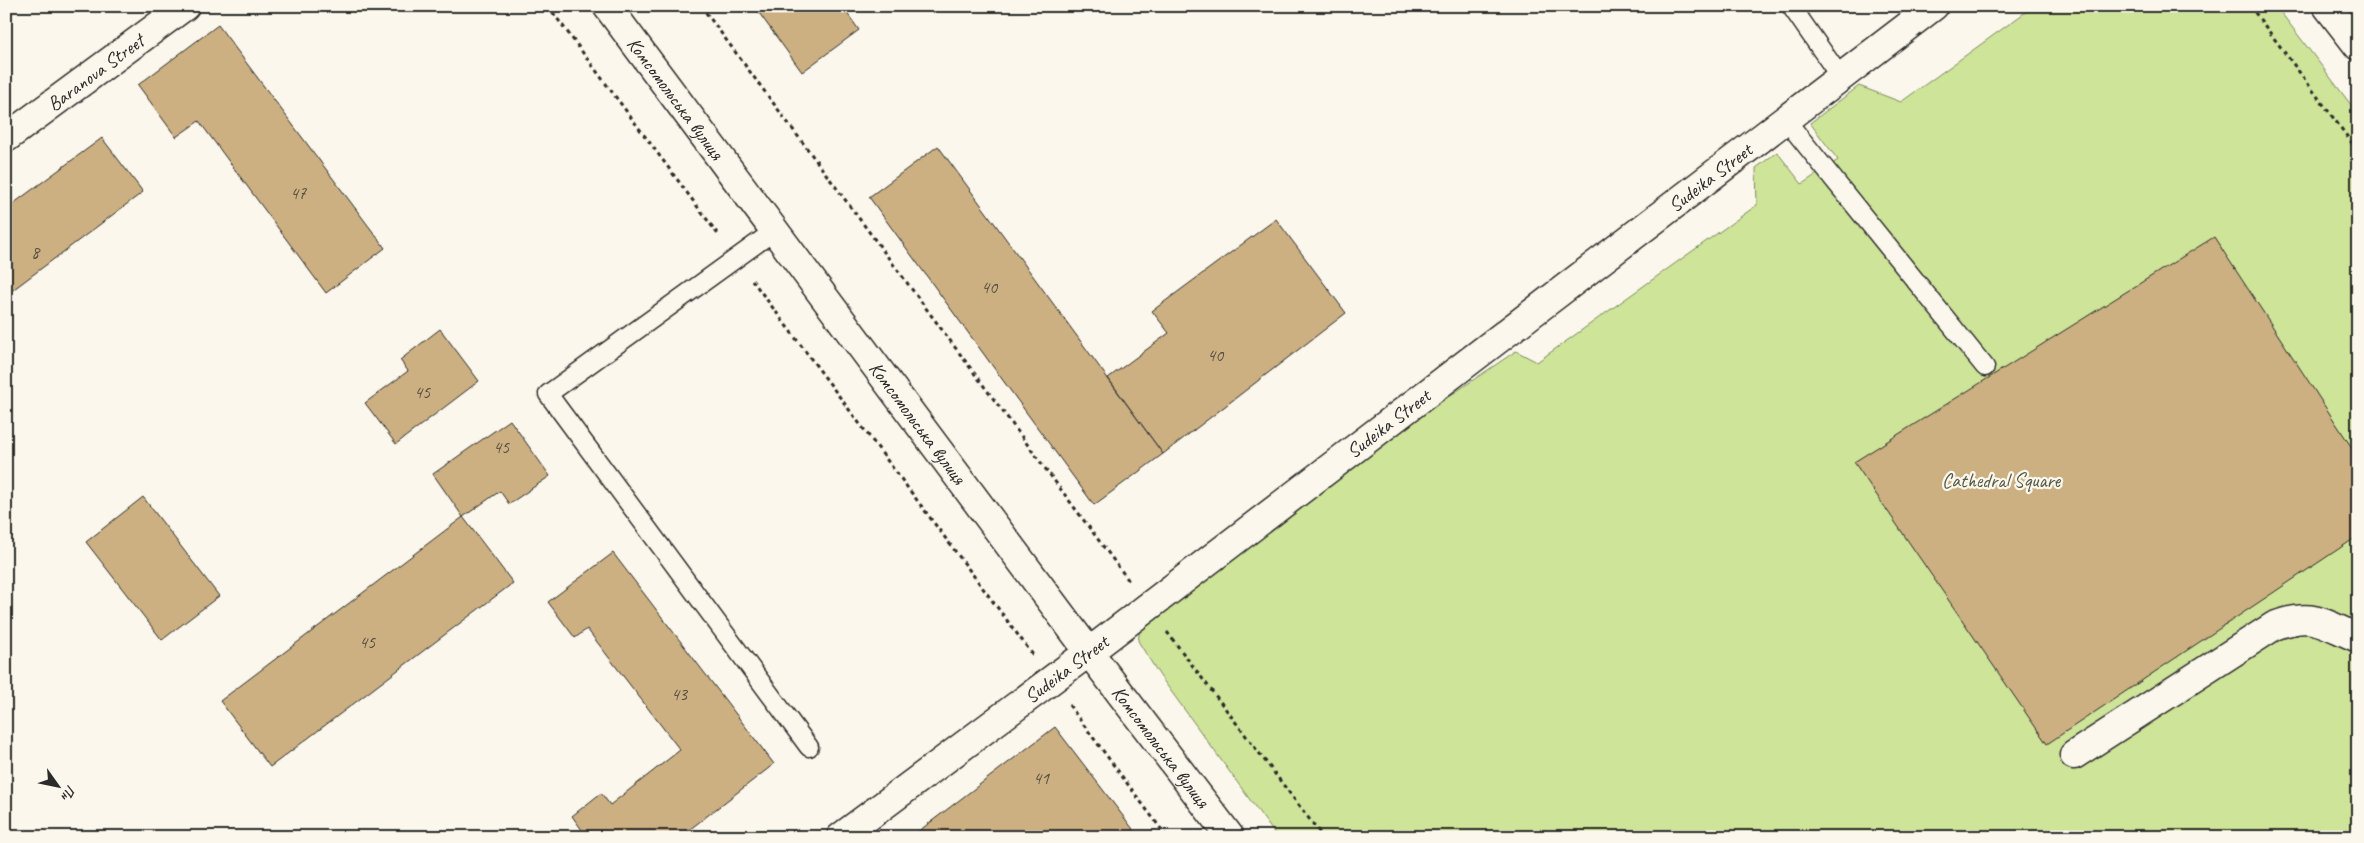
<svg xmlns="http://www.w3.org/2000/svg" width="2364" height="843" viewBox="0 0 2364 843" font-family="Caveat,sans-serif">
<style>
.green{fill:#cee499;stroke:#7c8862}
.building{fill:#ccb081;stroke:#2b2b2b}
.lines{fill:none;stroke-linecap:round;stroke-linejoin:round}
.lane-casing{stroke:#2b2b2b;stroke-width:21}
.street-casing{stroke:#2b2b2b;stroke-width:31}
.secondary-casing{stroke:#2b2b2b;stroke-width:31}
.path{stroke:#2b2b2b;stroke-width:3;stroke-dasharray:4 4;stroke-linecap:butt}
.lane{stroke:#fbf7ec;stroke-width:18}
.street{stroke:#fbf7ec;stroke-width:28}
.secondary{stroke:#fbf7ec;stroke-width:28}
.labels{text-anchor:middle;stroke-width:4.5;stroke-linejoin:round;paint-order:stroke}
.number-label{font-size:18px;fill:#534c40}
.street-label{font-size:20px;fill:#2b2b2b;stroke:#fbf7ec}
.park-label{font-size:20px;fill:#545946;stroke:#fbf7ec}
</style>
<rect width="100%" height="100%" fill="#fbf7ec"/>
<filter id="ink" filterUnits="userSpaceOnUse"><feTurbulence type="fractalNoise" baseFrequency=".02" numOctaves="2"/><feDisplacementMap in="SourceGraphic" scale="10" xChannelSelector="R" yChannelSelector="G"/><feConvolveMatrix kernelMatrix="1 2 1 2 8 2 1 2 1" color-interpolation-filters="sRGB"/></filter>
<g filter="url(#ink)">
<path class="green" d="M2034,6H2276L2358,114V837H1277L1160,676L1138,641L1141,623L1166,588L1516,351L1537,362L1757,205L1756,168L1777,152L1802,184L1838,160L1810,123L1859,86L1901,102Z"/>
<g class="building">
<path d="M754,6H842L859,30L802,72Z"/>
<path d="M218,25L385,248L326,293L199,121L176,137L138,85Z"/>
<path d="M102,138L143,192L6,295V209Z"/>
<path d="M938,146L1163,454L1094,505L869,197Z"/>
<path d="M1276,219L1346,313L1163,454L1108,378L1169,333L1152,311Z"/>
<path d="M2214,237L2358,457V536L2047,744L1854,462Z"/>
<path d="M440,329L479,381L396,444L365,403L408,371L400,360Z"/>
<path d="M510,420L550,476L509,504L500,491L463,517L433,474Z"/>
<path d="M143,497L219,596L162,640L86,542Z"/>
<path d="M463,517L513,583L270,767L220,701Z"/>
<path d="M613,553L774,764L680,837H587L572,816L601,793L610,805L680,750L587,629L575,638L548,602Z"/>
<path d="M1055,727L1139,837H1047L1041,830L1032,837H911Z"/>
</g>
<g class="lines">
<defs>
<g id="lane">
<path d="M1791,6L1841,78"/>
<path d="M1785,119L1985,367"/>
<path d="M774,231L548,394L809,747"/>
</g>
<g id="street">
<path d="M2327,6L2358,46"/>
<path id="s1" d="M6,138L185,6"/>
<path d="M2074,755L2274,626C2312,611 2322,623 2358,638"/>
<path id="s2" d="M841,837L1089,652L1934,6"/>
</g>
<g id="secondary">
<path id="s3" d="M607,6L1089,652L1230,837"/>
</g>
</defs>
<use href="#lane" class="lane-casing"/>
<use href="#street" class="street-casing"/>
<use href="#secondary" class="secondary-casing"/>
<g class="path">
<path d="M548,6L720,237"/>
<path d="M701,6L1129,581"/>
<path d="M2250,6L2358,151"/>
<path d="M752,280L1033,655"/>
<path d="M1167,632L1323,837"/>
<path d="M1069,705L1167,837"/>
</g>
<use href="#lane" class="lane"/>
<use href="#street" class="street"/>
<use href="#secondary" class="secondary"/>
</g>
</g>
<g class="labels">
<g class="number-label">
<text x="298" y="199">47</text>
<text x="35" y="258">8</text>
<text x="989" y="293">40</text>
<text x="1215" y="361">40</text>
<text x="422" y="398">45</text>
<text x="501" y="453">45</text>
<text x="367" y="648">45</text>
<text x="679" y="700">43</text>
<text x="1041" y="784">41</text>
</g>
<g class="street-label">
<text dy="7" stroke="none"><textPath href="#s1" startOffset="111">Baranova Street</textPath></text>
<text dy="7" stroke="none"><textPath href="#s3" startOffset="115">Комсомольська вулиця</textPath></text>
<text dy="7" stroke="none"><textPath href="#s2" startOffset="1091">Sudeika Street</textPath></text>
<text dy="7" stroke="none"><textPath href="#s3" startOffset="520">Комсомольська вулиця</textPath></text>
<text dy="7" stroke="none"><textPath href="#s2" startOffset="686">Sudeika Street</textPath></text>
<text dy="7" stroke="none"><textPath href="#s2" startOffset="281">Sudeika Street</textPath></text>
<text dy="7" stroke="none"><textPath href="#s3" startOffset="925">Комсомольська вулиця</textPath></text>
</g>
<g class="park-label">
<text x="2001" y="487">Cathedral Square</text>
</g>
</g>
<rect width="2364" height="843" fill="none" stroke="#fbf7ec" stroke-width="25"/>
<rect x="12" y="12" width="2339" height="818" fill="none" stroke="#2b2b2b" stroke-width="2" filter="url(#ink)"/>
<g transform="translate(58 786) rotate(123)" stroke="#fbf7ec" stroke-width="4" paint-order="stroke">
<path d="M0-4L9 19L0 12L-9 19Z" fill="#2b2b2b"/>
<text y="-8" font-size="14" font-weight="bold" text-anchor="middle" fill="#2b2b2b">Пн</text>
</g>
</svg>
